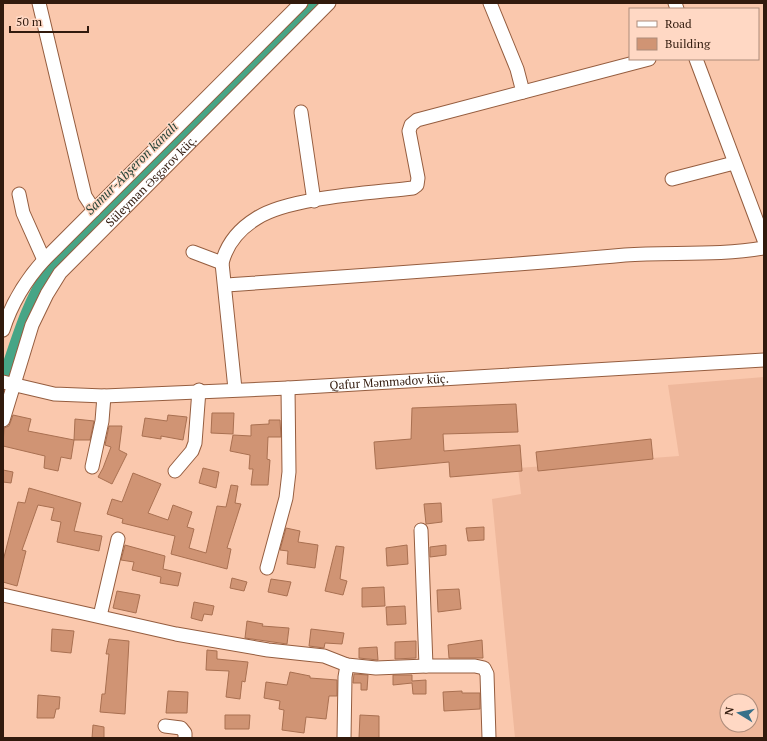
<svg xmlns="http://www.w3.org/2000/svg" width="767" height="741" viewBox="0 0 767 741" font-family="'PT Serif',serif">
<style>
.built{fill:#efb89c;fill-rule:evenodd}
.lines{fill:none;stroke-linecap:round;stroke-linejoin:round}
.canal{stroke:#47a586;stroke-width:11}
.building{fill:#d09474;stroke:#a97051}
.minor-casing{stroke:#955d3f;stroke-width:15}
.minor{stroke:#fff;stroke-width:13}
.labels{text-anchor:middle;stroke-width:3;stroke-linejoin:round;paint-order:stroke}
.street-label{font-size:12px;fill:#311a0d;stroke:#ffd8c4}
.water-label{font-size:13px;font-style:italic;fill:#264338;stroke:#ffd8c4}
</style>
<rect width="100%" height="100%" fill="#fac8ad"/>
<path class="built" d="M764,377V738H515L492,499L521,494L518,468L679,456L668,385ZM727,701H751V725H727Z"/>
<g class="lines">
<path class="canal" d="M3,379C16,342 26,304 48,271L317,3"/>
</g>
<g class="building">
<path d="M516,404L518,432L443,434L444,451L520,445L522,471L450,477L449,462L376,469L374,442L411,439L412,408Z"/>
<path d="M212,413H234L233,434L211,433Z"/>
<path d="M13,415L31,419L28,431L74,440L71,459L61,457L58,471L44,468L45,456L3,446L4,428L9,426Z"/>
<path d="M168,415L187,417L183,440L161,436V439L142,436L145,418L167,421Z"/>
<path d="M75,419L94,421L90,440H74Z"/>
<path d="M269,420H280L281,437H268L267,459L270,460L268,485H251L253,469H249L250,455L230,451L233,435L251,436V425L269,424Z"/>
<path d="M109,426H122L119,450L127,454L112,484L98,477L103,468L111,447L105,445Z"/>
<path d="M651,439L653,459L538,471L536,452Z"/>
<path d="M203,468L219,472L216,488L199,483Z"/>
<path d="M3,470L13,472L11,483L3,482Z"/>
<path d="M133,473L161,484L148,513L168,520L173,505L192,512L187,527L194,529L189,548L206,553L217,506L226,507L231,485L238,486L235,503L241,504L227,548L231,549L227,569L171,554L175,536L122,523L123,519L107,514L112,499L122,502Z"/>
<path d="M29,488L81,503L74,531L102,536L99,551L57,542L61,522L51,520L54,508L38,505L22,550L26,551L17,586L3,582V561L18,502L25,503Z"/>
<path d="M441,503L442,522L426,524L424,504Z"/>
<path d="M484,527V540L468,541L466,528Z"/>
<path d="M286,528L300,531L298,542L318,545L315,568L287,564L288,551L280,550Z"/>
<path d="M125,545L165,556L163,569L181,573L178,586L160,583L161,577L132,570L134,562L121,560Z"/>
<path d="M407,545L408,564L387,566L386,548Z"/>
<path d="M446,545V555L430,557V547Z"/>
<path d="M336,546L344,547L340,579L347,581L343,595L325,591Z"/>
<path d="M232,578L247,582L244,591L230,588Z"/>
<path d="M271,579L291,582L287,596L268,592Z"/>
<path d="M384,587L385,606L362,607V588Z"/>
<path d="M459,589L461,609L438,612L437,590Z"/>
<path d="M117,591L140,595L136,613L113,608Z"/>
<path d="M194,602L214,606L212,615L204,614L202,621L191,618Z"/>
<path d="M405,606L406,624L387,625L386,607Z"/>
<path d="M247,621L263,624L262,626L289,628L287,644L245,638Z"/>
<path d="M52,629L74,631L71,653L51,651Z"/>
<path d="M311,629L344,633L342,644L325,643L324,648L309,646Z"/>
<path d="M109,639L129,641L125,714L100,712L102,694H105L109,654H106Z"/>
<path d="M482,640L483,658H449L448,645Z"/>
<path d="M416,641V658L395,659V642Z"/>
<path d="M377,647L378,660L359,658V648Z"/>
<path d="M207,650L217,651V659L248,662L245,682L242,681L240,699L226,697L229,671L206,670Z"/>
<path d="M290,672L310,676V678L337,680V696H329L326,719L306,717L304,733L282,730L284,710L279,709L280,701L264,698L266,682L287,685Z"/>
<path d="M354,674L368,675L367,690H361V683H353Z"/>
<path d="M393,675H412V681L426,680V694H413L412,683L393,685Z"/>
<path d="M168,691L188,692L187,713H166Z"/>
<path d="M462,691V693H480V709L444,711L443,692Z"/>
<path d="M38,695L60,697L59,709H56L54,718H37Z"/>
<path d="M225,715H250L249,729H225Z"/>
<path d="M360,715L379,716V738H359Z"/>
<path d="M93,725L104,727V738H92Z"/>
</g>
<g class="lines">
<defs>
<g id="minor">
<path d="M39,3L85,196L94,210"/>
<path d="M490,3L517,69L523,92"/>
<path d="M675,3L677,9"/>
<path d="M696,59L764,240"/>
<path d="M301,112L314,201"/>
<path d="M672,179L734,163"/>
<path d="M19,194L23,213L44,260"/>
<path d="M193,252L222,263"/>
<path d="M225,285C358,276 492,267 625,255C671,252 719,256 764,248"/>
<path d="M3,330C12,302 25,281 44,260L301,3"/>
<path id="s1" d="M3,382L54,394L104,396L288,388L764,360"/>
<path d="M235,389L222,263C227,243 239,229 257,218C290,197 372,193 413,188L417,185L418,178L409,131L411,125L417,120L649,59"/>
<path id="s2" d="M3,420L32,325L47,294L60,273L329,3"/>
<path d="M92,467L102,421L104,396"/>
<path d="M175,471L192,451L195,443L199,390"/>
<path d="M421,530L426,666"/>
<path d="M267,568L286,498L289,472L288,388"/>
<path d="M3,595L176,634L268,650L324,656L347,665L376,668L426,666H475L484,668L487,674L489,738"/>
<path d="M100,616L118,539"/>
<path d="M165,726L181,728L185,733V738"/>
<path d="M344,738L345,677L347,665"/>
</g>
</defs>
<use href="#minor" class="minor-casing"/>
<use href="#minor" class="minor"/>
</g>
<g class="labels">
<g class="street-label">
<text dy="4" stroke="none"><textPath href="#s2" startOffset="288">Süleyman Əsgərov küç.</textPath></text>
<text dy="4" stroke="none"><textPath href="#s1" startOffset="388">Qafur Məmmədov küç.</textPath></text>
</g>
<g class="water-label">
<text transform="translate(131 168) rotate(-45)" y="5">Samur-Abşeron kanalı</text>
</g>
</g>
<rect width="767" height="741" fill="none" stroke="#311a0d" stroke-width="8"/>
<rect x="629" y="8" width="130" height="52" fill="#ffd8c4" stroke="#ad8c7b"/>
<rect x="637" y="21" width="20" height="6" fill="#ffffff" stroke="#ad8c7b"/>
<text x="665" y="28" font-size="12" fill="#311a0d">Road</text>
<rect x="637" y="38" width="20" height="12" fill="#d09474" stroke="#ad8c7b"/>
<text x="665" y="48" font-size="12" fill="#311a0d">Building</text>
<g transform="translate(739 713) rotate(280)"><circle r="19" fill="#ffd8c4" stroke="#ad8c7b"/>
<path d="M0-3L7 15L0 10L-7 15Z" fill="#377089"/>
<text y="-6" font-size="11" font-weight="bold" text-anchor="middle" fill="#311a0d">N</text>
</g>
<path d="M10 26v6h78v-6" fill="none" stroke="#311a0d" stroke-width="2"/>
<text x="16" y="26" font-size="12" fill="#311a0d" stroke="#ffd8c4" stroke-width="3" paint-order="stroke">50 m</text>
</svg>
